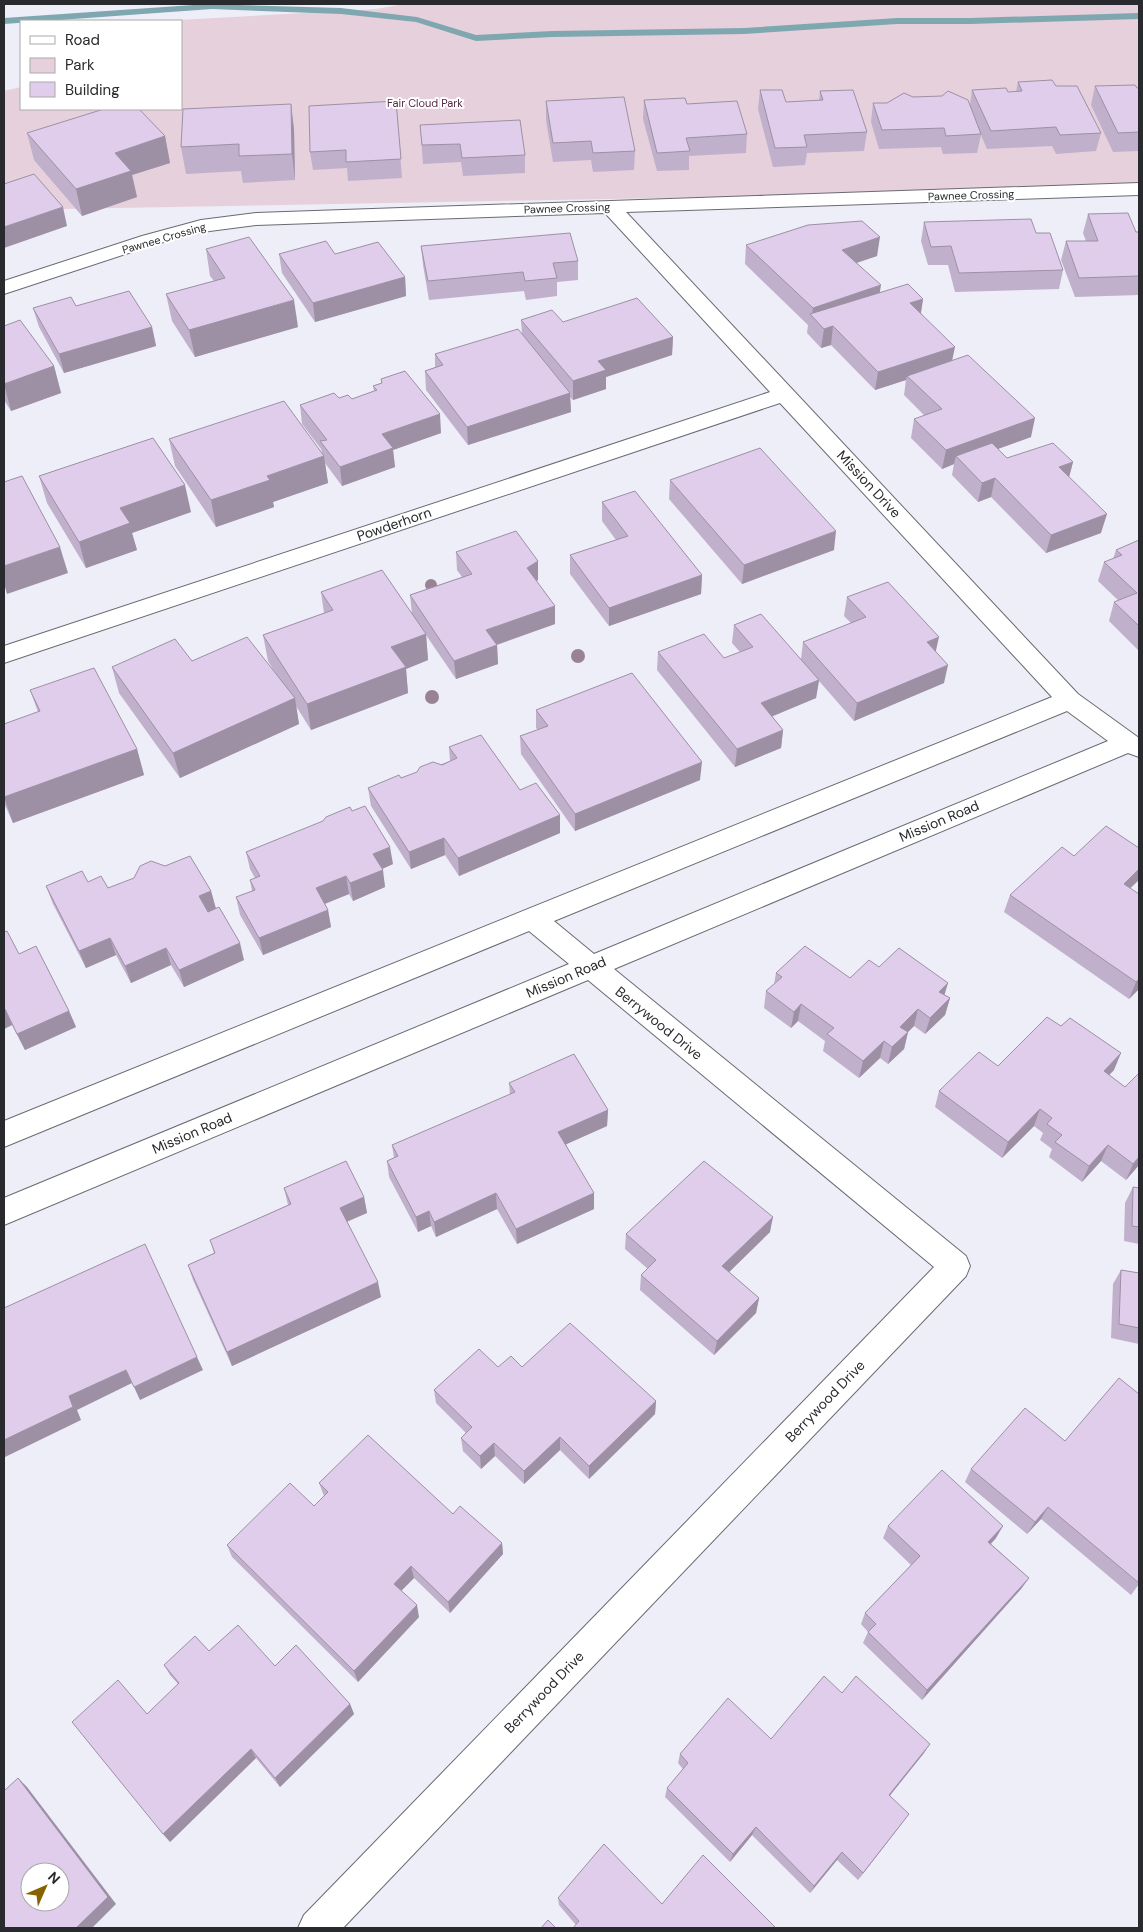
<svg xmlns="http://www.w3.org/2000/svg" width="1143" height="1932" viewBox="0 0 1143 1932" font-family="'DM Sans',sans-serif">
<style>
.green{fill:#e6d0db}
.lines{fill:none;stroke-linecap:round;stroke-linejoin:round}
.stream{fill:#7fa7b0;fill-rule:evenodd}
.minor-casing{stroke:#6a6b72;stroke-width:2}
.minor{fill:#fff;fill-rule:evenodd}
.tree{fill:#9a8295}
.wall{fill:#c1b0cb}
.shaded-wall{fill:#9d90a5}
.building{fill:#e0cdec;stroke:#9d90a5;fill-rule:evenodd}
.labels{text-anchor:middle;stroke-width:4;stroke-linejoin:round;paint-order:stroke}
.far-park-label{font-size:11px;fill:#572a45;stroke:#fff}
.far-street-label{font-size:11px;fill:#292a2d;stroke:#fff}
.street-label{font-size:14px;fill:#292a2d;stroke:#fff}
</style>
<rect width="100%" height="100%" fill="#edeef7"/>
<path class="green" d="M404,4H1139V187L1104,190L4,210V91L21,87V109H181V21H161L376,9Z"/>
<g class="lines">
<path class="stream" d="M208,4L341,8L417,17L476,35L552,31L744,28L897,18H970L1139,13V19L970,24H897L744,34L552,37L476,41L416,22L341,14L212,9L4,24V18Z"/>
<defs>
<path id="minor" d="M1139,183V195L626,212L1078,694L1139,738V757L1128,753L614,969L966,1256L970,1266L966,1276L343,1928H298L304,1915L934,1267L588,980L4,1225V1198L569,964L529,931L4,1147V1121L1052,697L780,403L4,663V646L770,392L605,213L256,225L202,232L156,244L4,294V281L142,236L201,220L256,213ZM1067,711L1108,741L594,954L554,921Z"/>
</defs>
<use href="#minor" class="minor-casing"/>
<use href="#minor" class="minor"/>
</g>
<g class="tree">
<circle cx="431" cy="585" r="6"/>
<circle cx="578" cy="656" r="7"/>
<circle cx="432" cy="697" r="7"/>
</g>
<g class="wall">
<path d="M1018,82L1056,86L1101,133L1096,151L1056,154L1052,146L987,149L981,135L977,153L943,154L941,147L879,149L871,122L873,103H887L913,97L970,105L972,90L1008,92H1016Z"/>
<path d="M1095,86L1139,88V151L1113,152L1091,105Z"/>
<path d="M760,90L786,102L819,101L820,91L867,132L864,151L807,153L805,165L773,167L758,109Z"/>
<path d="M644,100L687,104L747,134L746,153L689,156V170L657,171L643,119Z"/>
<path d="M396,101L402,178L348,181L347,168L313,170L310,152Z"/>
<path d="M546,101L635,151L634,170L593,172L591,160L553,162L546,120Z"/>
<path d="M291,104L294,130L295,180L243,183L241,171L186,174L181,147Z"/>
<path d="M420,125L525,155V173L463,176L461,162L423,164Z"/>
<path d="M27,133L165,136L170,163L132,175L137,197L82,216L34,160Z"/>
<path d="M1088,214L1136,232H1139V295L1075,297L1061,260L1066,241H1086L1083,233Z"/>
<path d="M924,222L1036,233L1063,270L1059,289L955,292L948,265H928L921,241Z"/>
<path d="M746,245L877,256L857,263L880,293L923,299L921,313L952,360L1031,437L997,449L1007,458L1073,462L1069,477L1101,533L1046,553L991,497L978,502L952,475L954,464L942,469L911,438L914,419L925,416L904,395L906,380L875,390L831,345L821,348L807,333L808,325L745,264Z"/>
<path d="M421,246L578,261V280L557,282V296L526,300L524,291L429,300L423,265Z"/>
<path d="M206,249L298,327L195,357L172,321L166,294L214,281L210,276Z"/>
<path d="M279,254H335L405,277L406,296L315,322L282,273Z"/>
<path d="M76,306L152,327L156,346L64,373L39,327L33,308Z"/>
<path d="M521,320L563,322L673,337L672,355L606,377V389L573,400L570,397L571,412L468,445L426,390L425,371L435,367V354L522,334Z"/>
<path d="M4,326L54,366L61,393L11,411L4,400Z"/>
<path d="M381,379L441,433L393,450L395,467L342,486L325,463L328,483L273,502L274,507L216,527L175,466L169,439L322,452L321,449L302,424L300,405L339,398L352,399L374,391L373,386L382,383Z"/>
<path d="M39,476L191,512L132,533L137,550L86,568L47,503Z"/>
<path d="M670,480L834,550L742,584L669,499Z"/>
<path d="M602,502L702,575L701,594L609,626L570,574V555L616,540L602,521Z"/>
<path d="M1139,540V651L1109,621L1114,602L1119,601L1098,581L1104,562L1113,559L1116,550Z"/>
<path d="M456,552L538,580L536,581L555,624L497,645L498,664L456,679L426,635L428,660L406,669L408,693L311,730L296,706L299,724L180,778L119,693L112,667L192,661L277,676L268,661L263,635L324,613L321,592L412,614L410,595L462,577L457,570Z"/>
<path d="M847,597L936,652L944,683L854,721L819,681L816,698L772,716L783,730L781,748L735,767L657,670L658,652L724,658L740,652L732,643L734,625L801,659L803,642L851,623L844,616Z"/>
<path d="M30,690L137,749L144,775L13,823L4,803V724L38,712Z"/>
<path d="M536,710L700,780L575,831L521,754L520,736L538,730L536,728Z"/>
<path d="M449,747L560,815V833L459,876L445,855L411,869L371,806L368,788L401,778L450,761Z"/>
<path d="M352,811L393,864L382,869L385,887L353,901L349,894L325,904L328,910L331,927L263,955L240,915L236,897L252,891L250,880L255,878L250,869L246,852Z"/>
<path d="M1074,856L1139,894V989L1129,999L1004,912L1010,895Z"/>
<path d="M46,886L211,891L216,909L244,960L184,987L171,965L131,983L116,955L86,968L53,904Z"/>
<path d="M4,932L19,954L69,1011L76,1027L25,1050L12,1025L4,1029Z"/>
<path d="M879,967L944,995L950,998L945,1015L925,1034L914,1026L908,1032L904,1049L888,1064L880,1058L859,1078L823,1051L825,1041L798,1021L791,1028L764,1008L766,991L774,984L776,973L850,978Z"/>
<path d="M998,1066L1114,1070L1109,1075L1125,1087L1139,1073V1165L1126,1180L1101,1161L1082,1182L1049,1157L1052,1149L1040,1140L1043,1133L1034,1126L1002,1158L935,1107L939,1091Z"/>
<path d="M509,1083L608,1110L607,1126L566,1144L594,1209L517,1244L497,1209L436,1237L431,1226L418,1232L389,1177L387,1161L394,1158L392,1145L510,1095Z"/>
<path d="M1133,1187L1139,1188V1244L1124,1241L1125,1203Z"/>
<path d="M284,1188L364,1197L367,1213L347,1222L381,1297L232,1366L193,1280L188,1265L214,1253L210,1240L288,1205Z"/>
<path d="M770,1232L729,1272L759,1298L756,1313L714,1355L640,1290L641,1275L648,1269L625,1249L626,1234Z"/>
<path d="M1121,1270L1139,1273V1344L1111,1338L1113,1284Z"/>
<path d="M498,1367H522L656,1401L655,1414L589,1479L560,1450L524,1484L495,1456L481,1469L463,1451L461,1438L466,1433L436,1403L434,1390Z"/>
<path d="M1139,1394V1584L1131,1595L1041,1519L1027,1534L965,1482L971,1469L1065,1441Z"/>
<path d="M319,1483L453,1514L502,1543L503,1554L450,1613L414,1578L401,1591L419,1617L358,1682L232,1557L227,1545L314,1506L324,1496Z"/>
<path d="M888,1526L996,1538L991,1544L1029,1578L1021,1589L922,1700L863,1643L868,1632L861,1624L865,1613L911,1565L883,1538Z"/>
<path d="M209,1651L275,1666L350,1704L354,1714L280,1787L256,1758L170,1842L147,1714L178,1684L170,1675L164,1665Z"/>
<path d="M842,1693L924,1753L890,1795L903,1822L858,1880L837,1860L810,1893L752,1835L730,1862L665,1797L667,1788L683,1769L678,1763L680,1754L771,1739Z"/>
<path d="M558,1898L662,1904L576,1925L559,1905Z"/>
</g>
<g class="shaded-wall">
<path d="M291,104L294,130L295,180L292,154Z"/>
<path d="M165,136L170,163L132,175L137,197L82,216L76,189L115,153Z"/>
<path d="M63,207L67,226L4,248V227Z"/>
<path d="M880,237L877,256L840,268L842,250Z"/>
<path d="M405,277L406,296L315,322L313,303Z"/>
<path d="M881,285L878,304L812,316L813,308Z"/>
<path d="M923,299L920,318L910,303Z"/>
<path d="M294,300L298,327L195,357L189,330Z"/>
<path d="M833,326L831,345L821,348L824,329Z"/>
<path d="M152,327L156,346L64,373L59,354Z"/>
<path d="M673,337L672,355L606,377V389L573,400V381L598,361Z"/>
<path d="M955,347L951,366L907,376L906,380L875,390L878,372Z"/>
<path d="M54,366L61,393L11,411L4,384Z"/>
<path d="M570,393L571,412L468,445L467,427Z"/>
<path d="M440,414L441,433L393,450L395,467L342,486L340,467L382,434Z"/>
<path d="M1035,418L1031,437L962,462L956,456L954,464L942,469L946,450Z"/>
<path d="M324,456L328,483L273,502L274,507L216,527L211,500L267,476Z"/>
<path d="M1073,462L1068,481L1059,467Z"/>
<path d="M995,478L991,497L978,502L982,483Z"/>
<path d="M185,485L191,512L132,533L137,550L86,568L79,542L120,508Z"/>
<path d="M1107,514L1101,533L1046,553L1051,535Z"/>
<path d="M836,531L834,550L742,584L744,565Z"/>
<path d="M60,547L68,573L7,594L4,583V566Z"/>
<path d="M538,561V580L527,587V568Z"/>
<path d="M702,575L701,594L609,626V608Z"/>
<path d="M555,606V624L487,648L486,630Z"/>
<path d="M426,634L428,660L406,669L408,693L311,730L307,704L391,647Z"/>
<path d="M939,637L935,655L927,642Z"/>
<path d="M497,645L498,664L456,679L454,661Z"/>
<path d="M948,665L944,683L854,721L857,703Z"/>
<path d="M819,680L816,698L759,722L761,703Z"/>
<path d="M295,698L299,724L180,778L173,753Z"/>
<path d="M783,730L781,748L735,767L737,749Z"/>
<path d="M137,749L144,775L13,823L4,797Z"/>
<path d="M702,762L700,780L575,831V814Z"/>
<path d="M560,815V833L459,876L458,858Z"/>
<path d="M444,838L445,855L411,869L409,852Z"/>
<path d="M390,847L393,864L375,872L373,854Z"/>
<path d="M1139,869V880L1117,901L1124,884Z"/>
<path d="M383,870L385,887L353,901L350,883Z"/>
<path d="M346,876L349,894L319,906L316,888Z"/>
<path d="M211,891L216,909L204,913L199,896Z"/>
<path d="M328,910L331,927L263,955L259,938Z"/>
<path d="M110,938L116,955L86,968L79,951Z"/>
<path d="M240,943L244,960L184,987L179,970Z"/>
<path d="M166,948L171,965L131,983L125,966Z"/>
<path d="M1139,979V989L1129,999L1136,982Z"/>
<path d="M948,983L943,1000L939,992Z"/>
<path d="M950,998L945,1015L925,1034L930,1018Z"/>
<path d="M801,1004L798,1021L791,1028L794,1012Z"/>
<path d="M4,1009H5L12,1025L4,1029Z"/>
<path d="M918,1009L914,1026L896,1044L900,1027Z"/>
<path d="M69,1011L76,1027L25,1050L17,1034Z"/>
<path d="M908,1032L904,1049L888,1064L892,1047Z"/>
<path d="M884,1041L880,1058L859,1078L863,1061Z"/>
<path d="M1121,1053L1114,1070L1097,1087L1104,1071Z"/>
<path d="M1040,1109L1034,1126L1002,1158L1008,1142Z"/>
<path d="M608,1110L607,1126L558,1148V1132Z"/>
<path d="M1108,1145L1101,1161L1082,1182L1089,1166Z"/>
<path d="M1139,1157V1165L1126,1180L1133,1164Z"/>
<path d="M496,1193L497,1209L436,1237L434,1222Z"/>
<path d="M594,1193V1209L517,1244L516,1229Z"/>
<path d="M364,1197L367,1213L343,1223L340,1208Z"/>
<path d="M429,1211L431,1226L418,1232L416,1217Z"/>
<path d="M773,1217L770,1232L720,1281L722,1266Z"/>
<path d="M378,1282L381,1297L232,1366L227,1352Z"/>
<path d="M759,1298L756,1313L714,1355L717,1341Z"/>
<path d="M197,1357L203,1370L140,1400L134,1387Z"/>
<path d="M126,1370L132,1383L77,1410L81,1420L5,1457L4,1456V1440L69,1396Z"/>
<path d="M656,1401L655,1414L589,1479V1466Z"/>
<path d="M560,1437V1450L524,1484V1471Z"/>
<path d="M494,1443L495,1456L481,1469L480,1456Z"/>
<path d="M1048,1507L1041,1519L1027,1534L1035,1522Z"/>
<path d="M1003,1526L996,1538L982,1553L988,1542Z"/>
<path d="M502,1543L503,1554L450,1613L448,1602Z"/>
<path d="M411,1566L414,1578L397,1595L394,1584Z"/>
<path d="M1029,1578L1021,1589L922,1700L927,1690Z"/>
<path d="M417,1605L419,1617L358,1682L354,1671Z"/>
<path d="M350,1704L354,1714L280,1787L275,1778Z"/>
<path d="M930,1744L924,1753L884,1803L889,1795Z"/>
<path d="M251,1749L256,1758L170,1842L163,1834Z"/>
<path d="M18,1778L27,1787L116,1904L92,1928H76Z"/>
<path d="M909,1814L903,1822L858,1880L863,1873Z"/>
<path d="M756,1827L752,1835L730,1862L733,1854Z"/>
<path d="M842,1852L837,1860L810,1893L814,1886Z"/>
</g>
<g class="building">
<path d="M1052,80L1056,86H1077L1101,133L1060,135L1056,127L991,131L972,90L1006,88L1008,92L1022,91L1018,82Z"/>
<path d="M1135,85L1137,88H1139V132L1118,133L1095,86Z"/>
<path d="M760,90H782L786,102L823,100L820,91L853,90L867,132L804,135L807,147L775,148Z"/>
<path d="M948,91L968,100L981,134L946,136L944,128L882,130L873,103H887L904,93L913,97L942,96Z"/>
<path d="M624,97L635,151L593,153L591,141L553,143L546,101Z"/>
<path d="M685,98L687,104L737,101L747,134L686,138L690,151L657,153L644,100Z"/>
<path d="M396,101L401,159L346,162V150L310,152L309,106Z"/>
<path d="M291,104L292,154L239,156V144L181,147L183,109Z"/>
<path d="M104,109H139L165,136L115,153L131,171L76,189L27,133Z"/>
<path d="M520,120L525,155L462,158L460,144L422,145L420,125Z"/>
<path d="M34,174L63,207L4,227V184Z"/>
<path d="M1128,213L1136,232H1139V276L1079,278L1066,241H1098L1088,214Z"/>
<path d="M1031,219L1036,233H1050L1063,270L959,273L951,246L931,247L924,222Z"/>
<path d="M862,221L880,237L842,250L881,285L813,308L746,245L808,225Z"/>
<path d="M570,233L578,261L553,263L557,278L525,281L523,272L428,281L421,246Z"/>
<path d="M249,237L294,300L189,330L166,294L225,278L206,249Z"/>
<path d="M326,241L335,254L378,242L405,277L313,303L279,254Z"/>
<path d="M908,284L923,299L910,303L955,347L878,372L833,326L824,329L810,314Z"/>
<path d="M129,291L152,327L59,354L33,308L71,297L76,306Z"/>
<path d="M637,298L673,337L598,361L606,370L573,381L521,320L552,310L563,322Z"/>
<path d="M20,320L54,366L4,384V326Z"/>
<path d="M518,329L570,393L467,427L425,371L443,365L435,354Z"/>
<path d="M968,355L1035,418L946,450L914,419L942,409L907,376Z"/>
<path d="M405,371L440,414L382,434L393,448L340,467L320,441L327,440L300,405L334,393L339,398L348,395L352,399L377,390L373,386L382,383L381,379Z"/>
<path d="M284,401L324,456L267,476L270,480L211,500L169,439Z"/>
<path d="M153,438L185,485L120,508L130,523L79,542L39,476Z"/>
<path d="M992,443L1007,458L1053,443L1073,462L1059,467L1107,514L1051,535L995,478L982,483L956,456Z"/>
<path d="M760,448L836,531L744,565L670,480Z"/>
<path d="M22,476L60,547L4,566V482Z"/>
<path d="M635,491L702,575L609,608L570,555L628,536L602,502Z"/>
<path d="M516,531L538,561L527,568L555,606L486,630L497,645L454,661L410,595L472,574L456,552Z"/>
<path d="M1139,540V626L1114,602L1137,593L1104,562L1122,555L1116,550Z"/>
<path d="M382,570L426,634L391,647L406,667L307,704L263,635L333,610L321,592Z"/>
<path d="M888,582L939,637L927,642L948,665L857,703L803,642L866,617L847,597Z"/>
<path d="M761,614L819,680L761,703L783,730L737,749L658,652L704,634L724,658L753,647L734,625Z"/>
<path d="M247,637L295,698L173,753L112,667L175,639L192,661Z"/>
<path d="M94,668L137,749L4,797V724L40,711L30,690Z"/>
<path d="M632,673L702,762L575,814L520,736L548,726L536,710Z"/>
<path d="M481,735L520,790L536,783L560,815L458,858L444,838L409,852L368,788L399,775L401,778L417,772L420,767L433,762L442,765L457,758L449,747Z"/>
<path d="M365,806L390,847L373,854L383,870L350,883L346,876L316,888L328,910L259,938L236,897L255,890L250,880L260,876L246,852L323,821L326,817L350,807L352,811Z"/>
<path d="M1106,826L1139,848V869L1124,884L1139,894V979L1136,982L1010,895L1062,847L1074,856Z"/>
<path d="M190,856L211,891L199,896L208,912L219,907L240,943L179,970L166,948L125,966L110,938L79,951L46,886L82,871L88,882L101,876L108,888L134,878L140,866L151,861L165,866Z"/>
<path d="M7,931L19,954L36,946L69,1011L17,1034L5,1009H4V932Z"/>
<path d="M805,946L850,978L869,960L879,967L899,948L948,983L939,992L950,998L930,1018L918,1009L900,1027L908,1032L892,1047L884,1041L863,1061L827,1034L834,1028L801,1004L794,1012L766,991L782,977L776,973Z"/>
<path d="M1047,1017L1061,1026L1070,1018L1121,1053L1104,1071L1125,1087L1139,1073V1157L1133,1164L1108,1145L1089,1166L1055,1142L1062,1135L1047,1124L1052,1118L1040,1109L1008,1142L939,1091L979,1052L998,1066Z"/>
<path d="M574,1054L608,1110L558,1132L594,1193L516,1229L496,1193L434,1222L429,1211L416,1217L387,1161L398,1156L392,1145L515,1092L509,1083Z"/>
<path d="M346,1161L364,1197L340,1208L378,1282L227,1352L188,1265L215,1253L210,1240L291,1204L284,1188Z"/>
<path d="M704,1161L773,1217L722,1266L759,1298L717,1341L641,1275L656,1260L626,1234Z"/>
<path d="M1133,1187L1139,1188V1227L1132,1226Z"/>
<path d="M145,1244L197,1357L134,1387L126,1370L69,1396L73,1407L4,1440V1308Z"/>
<path d="M1121,1270L1139,1273V1328L1119,1324Z"/>
<path d="M570,1323L656,1401L589,1466L560,1437L524,1471L494,1443L480,1456L461,1438L472,1427L434,1390L479,1349L498,1367L511,1356L522,1367Z"/>
<path d="M1119,1378L1139,1394V1583L1048,1507L1035,1522L971,1469L1025,1408L1065,1441Z"/>
<path d="M368,1435L453,1514L460,1506L502,1543L448,1602L411,1566L394,1584L417,1605L354,1671L227,1545L290,1483L314,1506L328,1492L319,1483Z"/>
<path d="M942,1470L1003,1526L988,1542L1029,1578L927,1690L868,1632L876,1624L865,1613L920,1556L888,1526Z"/>
<path d="M238,1625L275,1666L296,1645L350,1704L275,1778L251,1749L163,1834L72,1722L118,1680L147,1714L179,1683L164,1665L195,1636L209,1651Z"/>
<path d="M824,1676L842,1693L856,1676L930,1744L889,1795L909,1814L863,1873L842,1852L814,1886L756,1827L733,1854L667,1788L688,1763L680,1754L728,1698L771,1739Z"/>
<path d="M18,1778L108,1897L76,1928H4V1791ZM30,1872H60V1902H30Z"/>
<path d="M604,1844L662,1904L703,1855L776,1928H573L579,1921L558,1898Z"/>
<path d="M548,1920L556,1928H541Z"/>
</g>
<g class="labels">
<g class="far-park-label">
<text x="425" y="107">Fair Cloud Park</text>
</g>
<g class="far-street-label">
<text transform="translate(971 195) rotate(-2)" y="4">Pawnee Crossing</text>
<text transform="translate(567 208) rotate(-2)" y="4">Pawnee Crossing</text>
<text transform="translate(164 238) rotate(-16)" y="4">Pawnee Crossing</text>
</g>
<g class="street-label">
<text transform="translate(869 484) rotate(47)" y="5">Mission Drive</text>
<text transform="translate(394 524) rotate(-19)" y="5">Powderhorn</text>
<text transform="translate(939 821) rotate(-23)" y="5">Mission Road</text>
<text transform="translate(566 977) rotate(-23)" y="5">Mission Road</text>
<text transform="translate(659 1023) rotate(39)" y="5">Berrywood Drive</text>
<text transform="translate(192 1133) rotate(-23)" y="5">Mission Road</text>
<text transform="translate(825 1401) rotate(-46)" y="5">Berrywood Drive</text>
<text transform="translate(544 1692) rotate(-46)" y="5">Berrywood Drive</text>
</g>
</g>
<rect width="1143" height="1932" fill="none" stroke="#292a2d" stroke-width="10"/>
<rect x="20" y="20" width="162" height="90" fill="#ffffff" stroke="#a9aaab"/>
<rect x="30" y="36" width="25" height="8" fill="#ffffff" stroke="#a9aaab"/>
<text x="65" y="45" font-size="15" fill="#292a2d">Road</text>
<rect x="30" y="58" width="25" height="15" fill="#e6d0db" stroke="#a9aaab"/>
<text x="65" y="70" font-size="15" fill="#292a2d">Park</text>
<rect x="30" y="82" width="25" height="15" fill="#e0cdec" stroke="#a9aaab"/>
<text x="65" y="95" font-size="15" fill="#292a2d">Building</text>
<g transform="translate(45 1887) rotate(45)"><circle r="24" fill="#ffffff" stroke="#a9aaab"/>
<path d="M0-4L9 19L0 12L-9 19Z" fill="#876300"/>
<text y="-8" font-size="14" font-weight="bold" text-anchor="middle" fill="#292a2d">N</text>
</g>
</svg>
